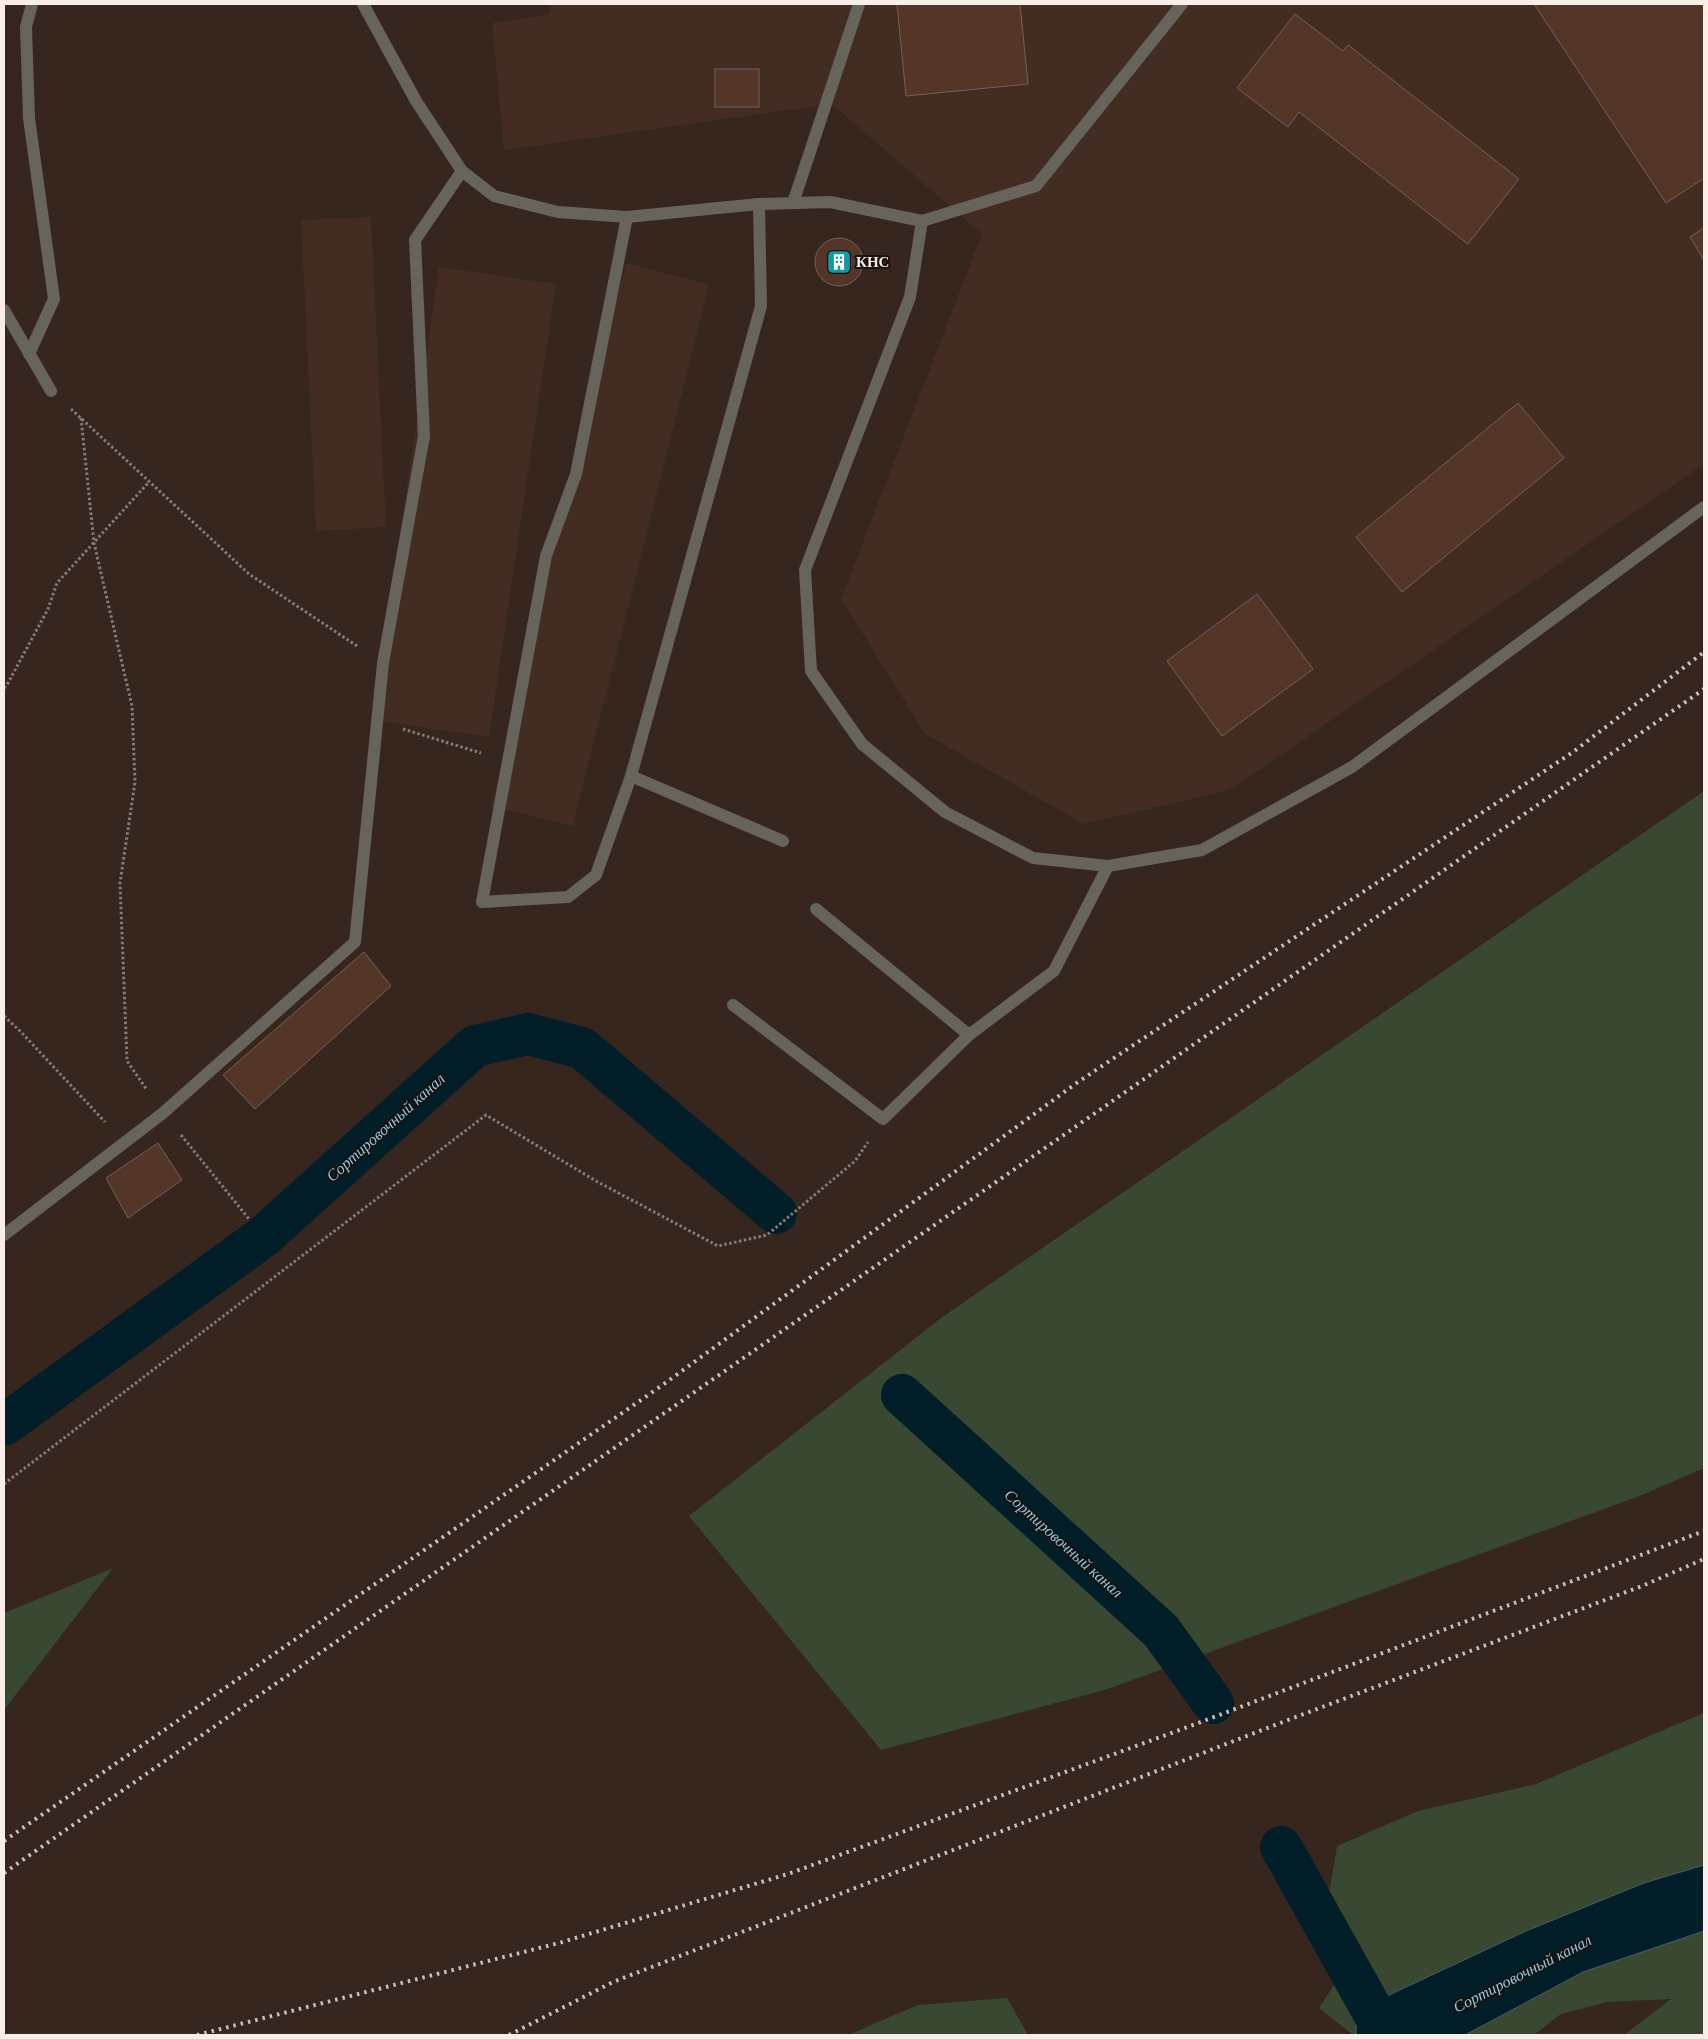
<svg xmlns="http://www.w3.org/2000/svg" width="1708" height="2039" viewBox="0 0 1708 2039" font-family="'Times New Roman',serif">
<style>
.built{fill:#432c21}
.green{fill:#384831}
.water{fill:#021e28;stroke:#4c5c62}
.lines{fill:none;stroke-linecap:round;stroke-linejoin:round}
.canal{stroke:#021e28;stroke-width:42}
.building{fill:#543628;stroke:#756158}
.path{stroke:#897b74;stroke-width:3;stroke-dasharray:2.5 2.5;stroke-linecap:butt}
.lane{stroke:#66645b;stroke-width:12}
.rail{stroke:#ccc0ba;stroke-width:4;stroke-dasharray:2.5 5;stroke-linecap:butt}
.labels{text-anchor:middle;stroke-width:4;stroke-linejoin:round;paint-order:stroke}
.poi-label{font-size:15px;font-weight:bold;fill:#faeee9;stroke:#18110d;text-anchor:start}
.water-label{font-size:16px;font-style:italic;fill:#87cbe7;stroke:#18110d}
</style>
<rect width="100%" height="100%" fill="#36261e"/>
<g class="built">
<path d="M549,4H1704V464L1230,790L1084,824L925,734L841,599L982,234L832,104L504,150L492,23L549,14Z"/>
<path d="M371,217L386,527L316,531L301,220Z"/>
<path d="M626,263L709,284L573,826L491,806Z"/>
<path d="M439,267L556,284L489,737L373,720Z"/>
</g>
<g class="green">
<path d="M1704,791V1468L1637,1497L1108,1689L881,1750L689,1516L941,1318Z"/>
<path d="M113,1568L4,1710V1613Z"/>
<path d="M1704,1713V2035H1624L1671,1999L1607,2002L1561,2014L1534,2035H1353L1319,2008L1346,1966L1329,1935V1893L1337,1846L1418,1811L1536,1784Z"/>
<path d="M1007,1998L1027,2033L1025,2035H848L918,2005Z"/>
</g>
<path class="water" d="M1704,1865V1931L1583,1972L1465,2035H1356L1357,2010L1526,1931L1644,1883Z"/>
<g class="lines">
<g class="canal">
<path d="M902,1395L1161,1631L1213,1703"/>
<path d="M4,1425L263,1237L475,1046L528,1034L582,1048L776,1213"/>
<path d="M1281,1847L1386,2035"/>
</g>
</g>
<g class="building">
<path d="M897,4H1020L1028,84L906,96Z"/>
<path d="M1534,4H1704V178L1666,203Z"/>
<path d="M1295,14L1343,51L1348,45L1519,179L1468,244L1299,112L1288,127L1237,88Z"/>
<rect x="715" y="69" width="44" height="38"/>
<path d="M1704,228V260L1690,237Z"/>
<circle cx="839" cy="262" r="24"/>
<path d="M1518,403L1564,458L1402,592L1356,537Z"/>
<path d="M1257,594L1313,669L1222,736L1167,661Z"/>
<path d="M364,952L391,986L255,1109L223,1075Z"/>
<path d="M158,1143L182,1180L128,1218L106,1178Z"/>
</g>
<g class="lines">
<g class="path">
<path d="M71,409L249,574L357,646"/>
<path d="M81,418L94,543L132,706L135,782L120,883L127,1061L147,1090"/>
<path d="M4,688L8,683L48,609L57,583L149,482"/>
<path d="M403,729L481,753"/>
<path d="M4,1016L21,1032L105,1122"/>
<path d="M181,1135L249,1219"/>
<path d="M4,1484L486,1115L596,1181L718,1246L767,1235L855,1161L868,1142"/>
</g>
<g class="lane">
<path d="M363,4L416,101L462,171L494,196L558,212L627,217L759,204L830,202L922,221L910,297L805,570L811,671L862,744L945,812L1033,858L1108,866L1202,850L1352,767L1704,507"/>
<path d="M793,203L859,4"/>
<path d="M627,217L576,474L546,556L482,902L568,897L596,875L631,776L761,306L759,204"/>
<path d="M922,221L1036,186L1182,4"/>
<path d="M4,310L51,391"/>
<path d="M29,354L54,299L29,118L26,27L32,4"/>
<path d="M631,776L783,841"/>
<path d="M816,909L969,1035"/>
<path d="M733,1005L883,1119L969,1035L1054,971L1108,866"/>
<path d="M4,1235L163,1113L355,942L383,663L424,436L415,240L462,171"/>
</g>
<g class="rail">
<path d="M4,1841L664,1384L1078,1082L1573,752L1704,652"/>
<path d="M4,1873L1704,689"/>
<path d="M197,2035L559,1943L788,1874L1185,1728L1704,1531"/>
<path d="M509,2035L613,1982L1288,1720L1642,1586L1704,1559"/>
</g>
</g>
<defs>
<symbol id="building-square" viewBox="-11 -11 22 22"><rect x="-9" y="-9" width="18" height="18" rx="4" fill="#0f9aa8" stroke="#18110d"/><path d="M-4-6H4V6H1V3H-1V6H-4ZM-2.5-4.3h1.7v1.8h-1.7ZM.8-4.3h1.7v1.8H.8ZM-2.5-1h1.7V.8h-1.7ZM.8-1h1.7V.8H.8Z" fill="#fff"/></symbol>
</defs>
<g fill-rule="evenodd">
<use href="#building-square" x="825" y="248" width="28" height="28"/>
</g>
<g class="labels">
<g class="poi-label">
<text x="856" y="267">КНС</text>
</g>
<g class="water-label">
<text transform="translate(385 1127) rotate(-42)" y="6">Сортировочный канал</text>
<text transform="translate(1064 1543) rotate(42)" y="6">Сортировочный канал</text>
<text transform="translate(1522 1973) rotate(-27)" y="6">Сортировочный канал</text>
</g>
</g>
<rect width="1708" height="2039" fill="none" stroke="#faeee9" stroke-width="10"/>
</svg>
